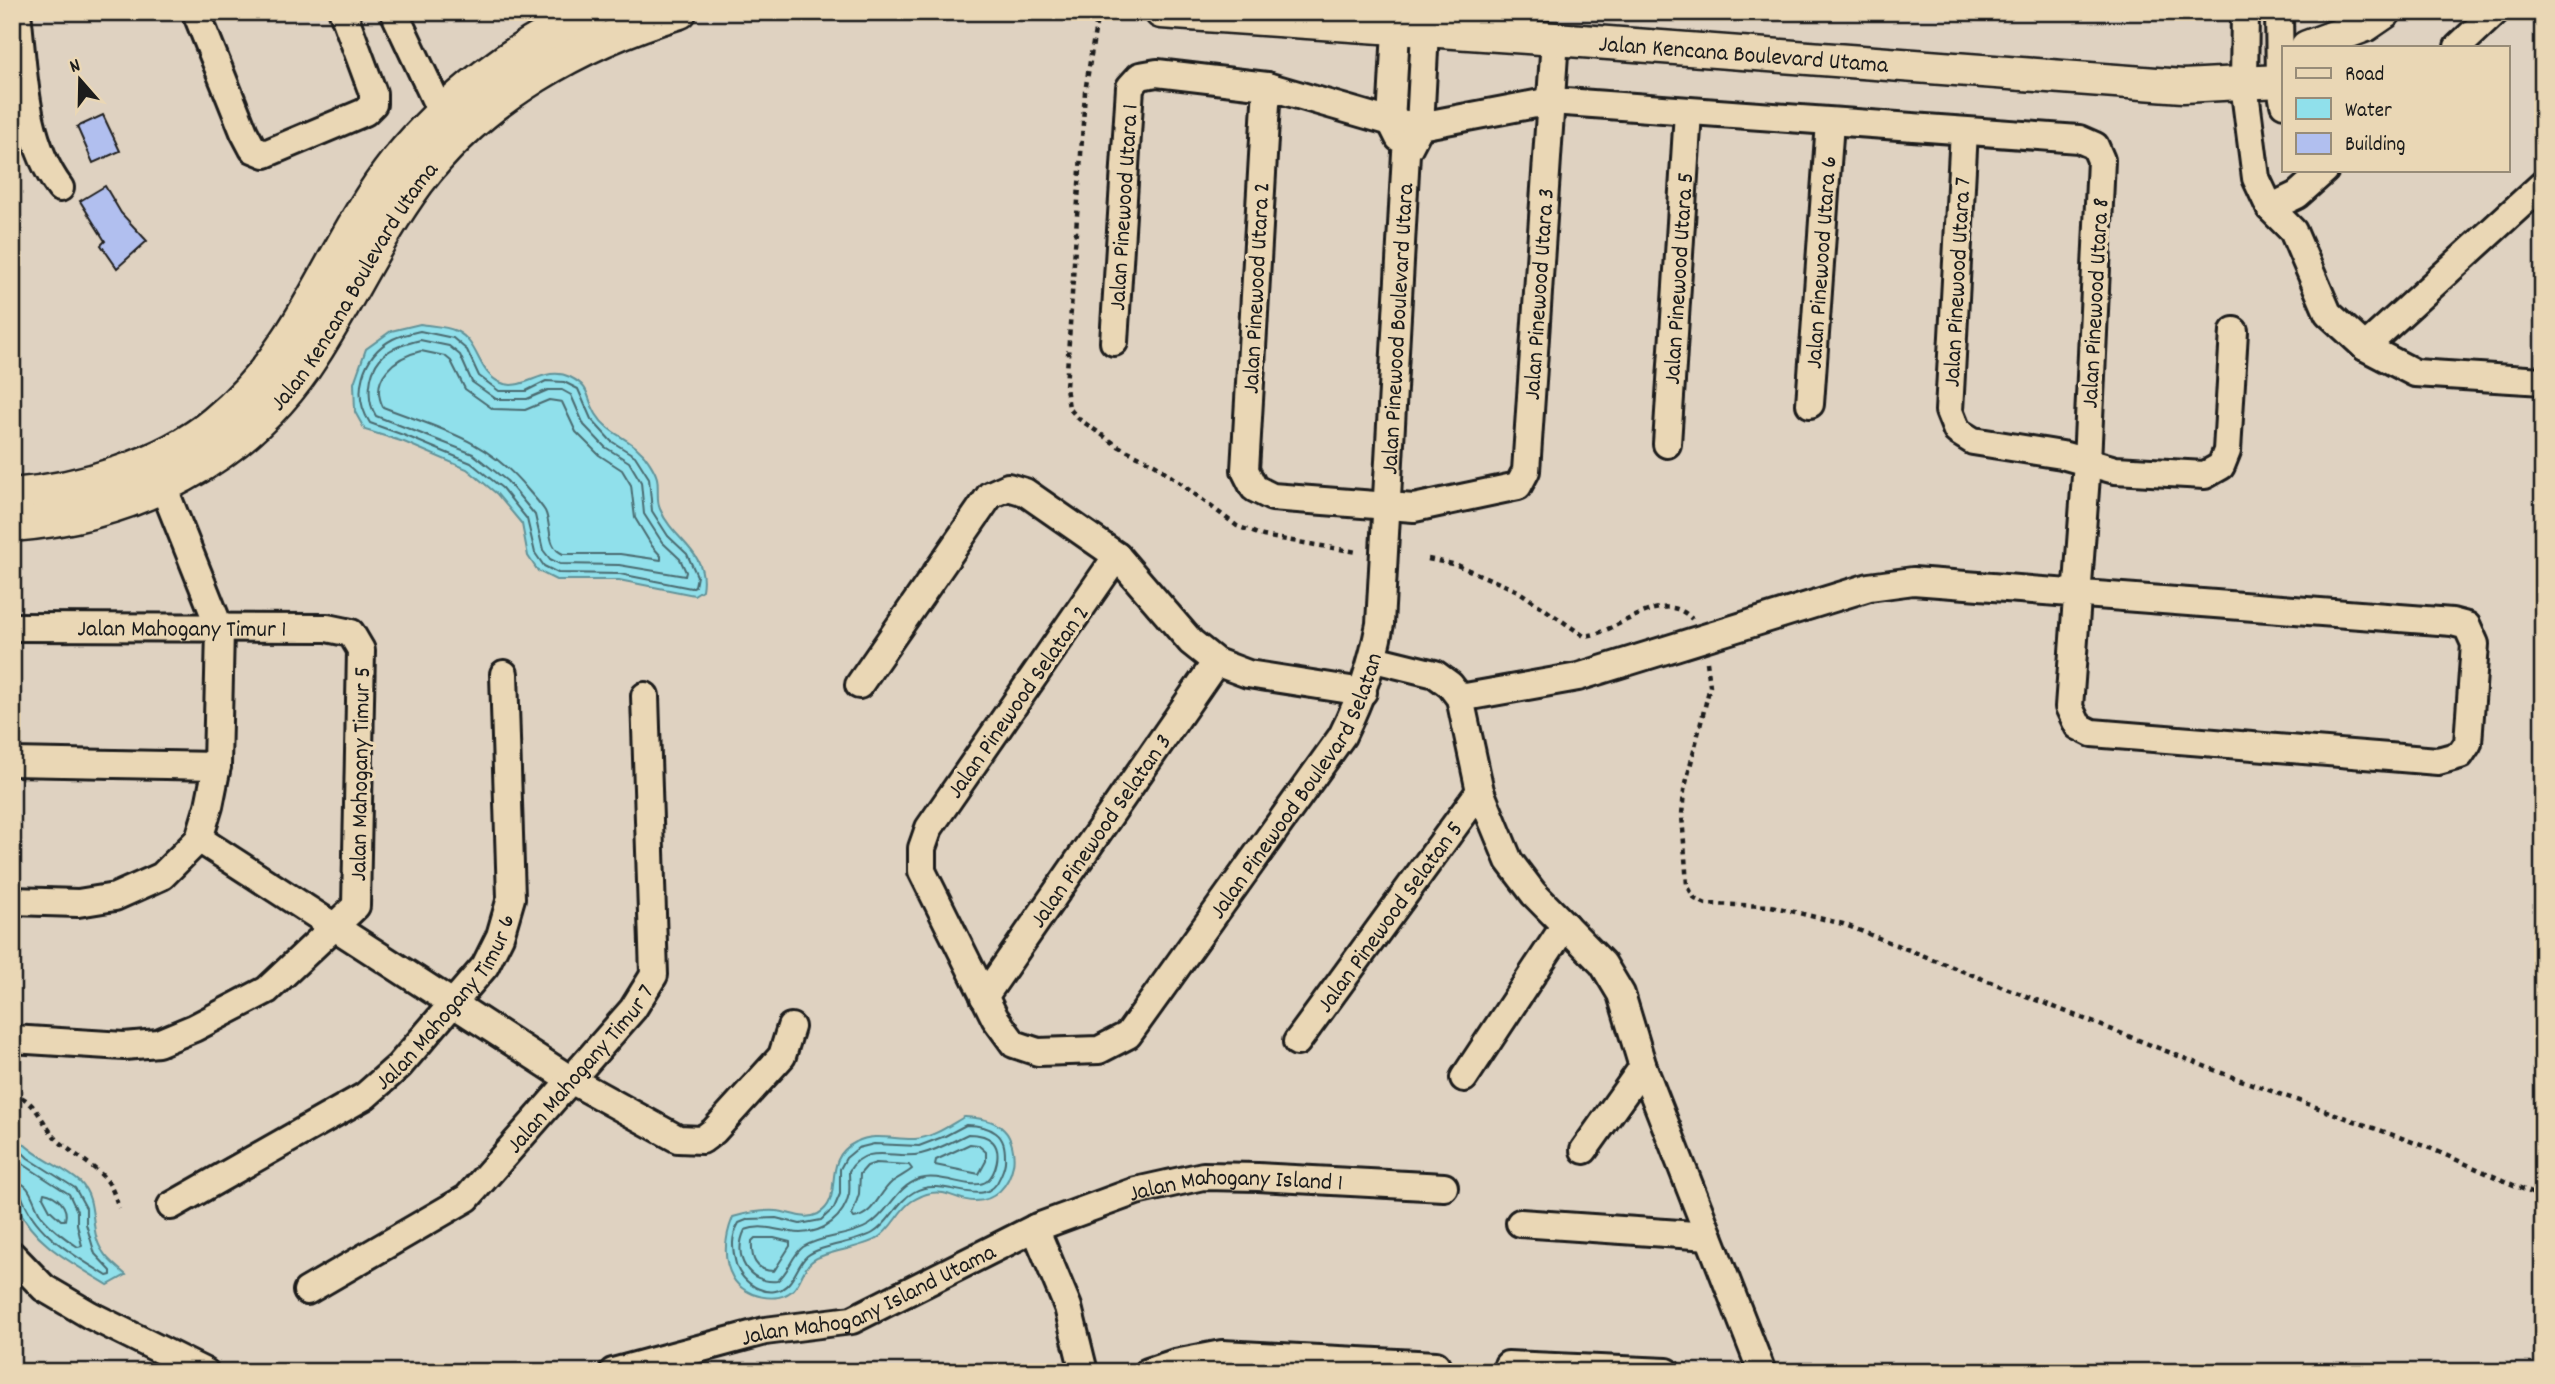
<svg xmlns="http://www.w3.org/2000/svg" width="2555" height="1384" viewBox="0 0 2555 1384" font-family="Dekko,sans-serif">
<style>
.water{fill:#90e0eb;stroke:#629298;stroke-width:2}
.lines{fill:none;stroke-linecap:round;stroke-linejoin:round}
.shore{stroke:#4a6a6f;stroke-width:2}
.building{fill:#b1bfef;stroke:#1c1c1c;stroke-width:2}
.minor-casing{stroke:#1c1c1c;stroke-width:32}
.tertiary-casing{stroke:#1c1c1c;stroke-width:37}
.path{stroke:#1c1c1c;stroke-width:4.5;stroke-dasharray:5 5;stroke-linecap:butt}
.minor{stroke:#ead7b5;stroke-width:26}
.tertiary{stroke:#ead7b5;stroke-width:32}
.labels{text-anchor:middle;stroke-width:7;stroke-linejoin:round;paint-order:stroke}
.street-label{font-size:24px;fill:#1c1c1c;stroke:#ead7b5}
</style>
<rect width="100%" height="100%" fill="#dfd2c1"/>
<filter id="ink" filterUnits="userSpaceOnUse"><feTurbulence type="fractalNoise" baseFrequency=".0143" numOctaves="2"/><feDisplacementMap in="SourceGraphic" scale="14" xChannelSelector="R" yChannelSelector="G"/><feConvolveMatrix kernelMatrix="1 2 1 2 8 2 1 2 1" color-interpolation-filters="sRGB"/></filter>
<g filter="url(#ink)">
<g class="water">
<path d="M420,324C430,326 446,326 456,331C479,342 477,371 499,382C522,394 544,364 570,377C592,388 585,396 596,414C608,434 627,437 640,451C646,456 655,470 657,478C659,488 656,500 660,509C673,541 709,551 702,590L694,595L619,580H556L538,571L528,556L522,524L497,494L467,469L404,442L365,430L355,412L354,383L366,349L391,331Z"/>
<path d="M964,1117C977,1118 994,1119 1004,1130C1012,1138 1015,1154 1013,1165C1009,1185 995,1202 973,1201C963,1201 953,1195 943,1193C931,1191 922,1195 912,1201C898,1210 892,1230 876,1239C860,1249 823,1251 811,1262C803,1269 801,1281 794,1289C778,1305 744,1297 733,1278C722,1259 725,1237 733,1217C747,1213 761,1210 776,1211C790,1212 804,1221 818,1214C846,1199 819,1160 856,1142C874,1132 895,1140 915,1139C932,1138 950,1125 964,1117Z"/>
<path d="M12,1141L22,1142C38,1159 62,1166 80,1182C99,1201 88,1231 103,1252C108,1261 119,1268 126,1275L108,1285C76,1265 33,1244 18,1207C10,1186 12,1162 12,1141Z"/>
</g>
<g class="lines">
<g class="shore">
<path d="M420,331L453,338L467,350L479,376L499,391H526L546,381L564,382L578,389L591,419L611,441L635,456L649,478L652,511L668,536L687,554L697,576L695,586L691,588L620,574L558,573L544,566L535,553L527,519L502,488L471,463L406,436L370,423C351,394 362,355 393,339C401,335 411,333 420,331Z"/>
<path d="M420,340L449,346L460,355L472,382L496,399H527L548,390H562L571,395L584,425L605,447L629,462L641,482L644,514L662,542L680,559L686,572L685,576L619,565L560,564L550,559L543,550L535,515L507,481L473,454L376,416C366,401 368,373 380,359C390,347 406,344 420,340Z"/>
<path d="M421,351L445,356L451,361L465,389L493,409L525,410L549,400L562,402L576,432L599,455L622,470L631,485L635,518L652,546L661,556V560L620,554H563C546,547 552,525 545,511C540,503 533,496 528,490C487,439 440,429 383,407C369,378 395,357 421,351Z"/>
<path d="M966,1125C977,1125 987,1126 996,1133C1004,1139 1005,1148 1005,1157C1006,1165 1003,1170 1000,1177C986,1213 944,1174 914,1192C896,1202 890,1223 873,1233C856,1243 820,1245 807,1256C799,1263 796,1275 789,1283C772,1303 741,1284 736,1264C732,1248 731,1237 739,1223L749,1219L776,1218L800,1224L821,1220L834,1208L840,1194V1169L846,1158L858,1148L874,1144L919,1146L945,1136Z"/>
<path d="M968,1134C976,1134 987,1135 993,1142C1002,1152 996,1173 987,1181C973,1192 941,1172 920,1179C895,1187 890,1212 869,1225C850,1237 822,1235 803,1247C791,1256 789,1273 777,1281C748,1284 732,1256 745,1230C764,1223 781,1232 800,1233C824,1233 844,1217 849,1194C850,1187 849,1179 849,1171C866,1142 894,1160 921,1154C938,1150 953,1141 968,1134Z"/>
<path d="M970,1144L978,1145L986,1152V1161L979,1174L935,1165L936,1160Z"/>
<path d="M12,1148L19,1149L28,1158L75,1188L86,1208V1224L95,1254L111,1271V1275L107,1276C73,1254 34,1234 21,1194L12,1190"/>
<path d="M12,1157L69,1194L77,1211V1224L82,1246L78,1247C66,1239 52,1229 43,1218C31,1204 34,1182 12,1181"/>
<path d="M876,1163L909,1165L912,1169C906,1174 899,1177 892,1182C878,1194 874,1215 854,1218L852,1215L859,1194L860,1174L867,1166Z"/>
<path d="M44,1193C57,1195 69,1207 65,1220H61L50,1210L43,1197Z"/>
<path d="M755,1238H774L790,1242V1246L774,1271C755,1271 751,1258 752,1241Z"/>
</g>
</g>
<g class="building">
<path d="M103,115L120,151L93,163L77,127Z"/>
<path d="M105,186L121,213L147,241L117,268L101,245L105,241L80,201Z"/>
</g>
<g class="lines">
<defs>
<g id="minor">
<path d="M17,12C24,72 23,138 60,188"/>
<path d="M196,12L244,132L253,149L265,154L365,112L373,104V93L343,12"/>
<path d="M394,12L441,112"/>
<path d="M1397,12L1391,122L1399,138"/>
<path d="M2245,12L2244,84L2256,178L2270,208L2293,231L2328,313L2365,347L2415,373L2543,381"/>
<path d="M2279,12L2280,81L2284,104"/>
<path d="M2458,47L2495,12"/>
<path id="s1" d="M1267,86L1245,470L1254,488L1272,497L1414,508L1518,486L1526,471L1555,39"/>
<path d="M1964,131L1949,411L1957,431L1973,441L2062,455L2115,470L2205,475L2221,466L2227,451L2234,331"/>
<path d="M2270,208L2297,195L2325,170"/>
<path id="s2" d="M1114,342L1130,87L1140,76L1157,73L1267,86L1391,122L1420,126L1551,101L2079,139L2095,146L2101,160L2087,462L2069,707L2078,726L2092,733L2438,761L2460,755L2468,743L2475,644L2467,626L2452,622L1913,581L1869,587L1578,677L1460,698"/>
<path d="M2365,347L2543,184"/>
<path id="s3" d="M1810,404L1830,122"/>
<path id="s4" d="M1667,444L1688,112"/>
<path id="s5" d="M1117,556L929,828L922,848V871L995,1018L1014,1044L1038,1052L1099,1050L1128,1035L1342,736C1361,697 1372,666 1380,624L1406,153L1420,126L1426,12"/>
<path id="s6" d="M12,627L327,628L351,633L361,650L356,906L267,990L194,1028L158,1043L124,1046L12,1039"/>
<path d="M1374,659L1435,674L1450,685L1460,698L1480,791L1509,861L1534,894L1603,964L1621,994L1643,1067L1762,1372"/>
<path d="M859,685L990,495L1008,487L1025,492L1117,556L1191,642L1216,662L1248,674L1363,692"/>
<path d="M12,762L217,766"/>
<path d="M199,839L571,1080L678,1139L702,1140L714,1131L782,1056L791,1027"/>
<path d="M12,901L78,903L115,897L162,876L199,839L209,806L217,766L220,629L163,486"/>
<path id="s7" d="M984,997L1216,662"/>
<path id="s8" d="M1297,1042L1480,791"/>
<path d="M1464,1078L1565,925"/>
<path d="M1584,1150L1643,1067"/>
<path id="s9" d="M171,1206L365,1096L399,1066L485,966L500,936L511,898L504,674"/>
<path d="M1520,1223L1709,1236"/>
<path d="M1035,1228L1068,1307L1084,1372"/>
<path d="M12,1255L44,1288L90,1315L205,1372"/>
<path id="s10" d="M307,1291L467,1198L633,1009L654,975L645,696"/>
<path d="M1508,1365L1667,1372"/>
<path id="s11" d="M613,1372L765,1331L852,1320L1035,1228L1136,1191L1203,1176L1258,1177L1444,1187"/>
<path d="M1148,1372L1175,1363L1222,1354L1436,1365"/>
</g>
<g id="tertiary">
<path id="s12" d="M1161,12L1555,39L2183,86L2280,81L2284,77"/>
<path d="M2307,47L2366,25L2385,12"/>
<path d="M12,495C78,490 164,465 215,422C243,399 268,370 288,339C326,282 353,216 396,162C448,98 516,45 592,12"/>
<path id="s13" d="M12,525C134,516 248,459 314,354C350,298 378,236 418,182C482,97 580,42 680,12"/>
</g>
</defs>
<use href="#minor" class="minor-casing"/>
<use href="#tertiary" class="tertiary-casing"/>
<g class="path">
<path d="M1098,12L1085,92L1066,387L1069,408L1079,419L1118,446L1156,465L1237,526L1263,536L1357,552"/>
<path d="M1428,559L1457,565L1518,591L1584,636C1617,634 1662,586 1692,619"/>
<path d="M1707,662L1710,686L1684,791L1682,815L1687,885L1695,899L1706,904L1771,906L1843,924L2227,1075L2432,1149L2543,1198"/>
<path d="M12,1095C33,1096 41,1121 54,1136C69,1153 93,1163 108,1182C113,1189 116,1200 119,1208"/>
</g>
<use href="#minor" class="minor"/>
<use href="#tertiary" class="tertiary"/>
</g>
</g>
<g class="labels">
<g class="street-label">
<text dy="8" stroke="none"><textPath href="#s12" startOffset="584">Jalan Kencana Boulevard Utama</textPath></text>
<text dy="8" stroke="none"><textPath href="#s2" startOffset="135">Jalan Pinewood Utara 1</textPath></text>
<text dy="8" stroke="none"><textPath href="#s3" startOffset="142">Jalan Pinewood Utara 6</textPath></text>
<text dy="8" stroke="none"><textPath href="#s4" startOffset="166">Jalan Pinewood Utara 5</textPath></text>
<text transform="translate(1956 282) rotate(-87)" y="8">Jalan Pinewood Utara 7</text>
<text dy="8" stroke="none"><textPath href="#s13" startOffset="439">Jalan Kencana Boulevard Utama</textPath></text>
<text transform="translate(1255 288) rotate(-87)" y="8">Jalan Pinewood Utara 2</text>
<text dy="8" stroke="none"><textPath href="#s1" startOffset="868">Jalan Pinewood Utara 3</textPath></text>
<text transform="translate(2094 303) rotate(-87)" y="8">Jalan Pinewood Utara 8</text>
<text dy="8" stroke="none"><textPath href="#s5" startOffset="1472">Jalan Pinewood Boulevard Utara</textPath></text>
<text dy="8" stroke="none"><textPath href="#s6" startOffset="170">Jalan Mahogany Timur 1</textPath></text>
<text transform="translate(1017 701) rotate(-55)" y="8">Jalan Pinewood Selatan 2</text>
<text transform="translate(359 774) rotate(-89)" y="8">Jalan Mahogany Timur 5</text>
<text dy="8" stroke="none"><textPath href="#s5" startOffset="992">Jalan Pinewood Boulevard Selatan</textPath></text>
<text dy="8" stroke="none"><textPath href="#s7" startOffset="203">Jalan Pinewood Selatan 3</textPath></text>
<text dy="8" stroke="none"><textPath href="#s8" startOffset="156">Jalan Pinewood Selatan 5</textPath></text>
<text dy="8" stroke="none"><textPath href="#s9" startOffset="348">Jalan Mahogany Timur 6</textPath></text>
<text dy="8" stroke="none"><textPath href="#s10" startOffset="357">Jalan Mahogany Timur 7</textPath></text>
<text dy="8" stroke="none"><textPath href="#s11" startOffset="658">Jalan Mahogany Island 1</textPath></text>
<text dy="8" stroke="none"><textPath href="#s11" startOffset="268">Jalan Mahogany Island Utama</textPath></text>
</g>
</g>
<rect width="2555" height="1384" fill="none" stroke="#ead7b5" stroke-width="42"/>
<rect x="21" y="21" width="2513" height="1342" fill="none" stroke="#1c1c1c" stroke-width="2.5" filter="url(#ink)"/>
<rect x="2282" y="46" width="228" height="126" fill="#ead7b5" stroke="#988c78" stroke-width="2"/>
<rect x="2296" y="68" width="35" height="10" fill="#ead7b5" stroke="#988c78" stroke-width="2"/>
<text x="2345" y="80" font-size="21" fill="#1c1c1c">Road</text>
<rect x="2296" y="98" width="35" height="21" fill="#90e0eb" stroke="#988c78" stroke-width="2"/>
<text x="2345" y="116" font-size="21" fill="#1c1c1c">Water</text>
<rect x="2296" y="133" width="35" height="21" fill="#b1bfef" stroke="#988c78" stroke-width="2"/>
<text x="2345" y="150" font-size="21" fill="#1c1c1c">Building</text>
<g transform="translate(80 80) rotate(340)" stroke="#ead7b5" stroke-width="5" paint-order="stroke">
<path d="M0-5L12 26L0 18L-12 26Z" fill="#1c1c1c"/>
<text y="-10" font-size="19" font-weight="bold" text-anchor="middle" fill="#1c1c1c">N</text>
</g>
</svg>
